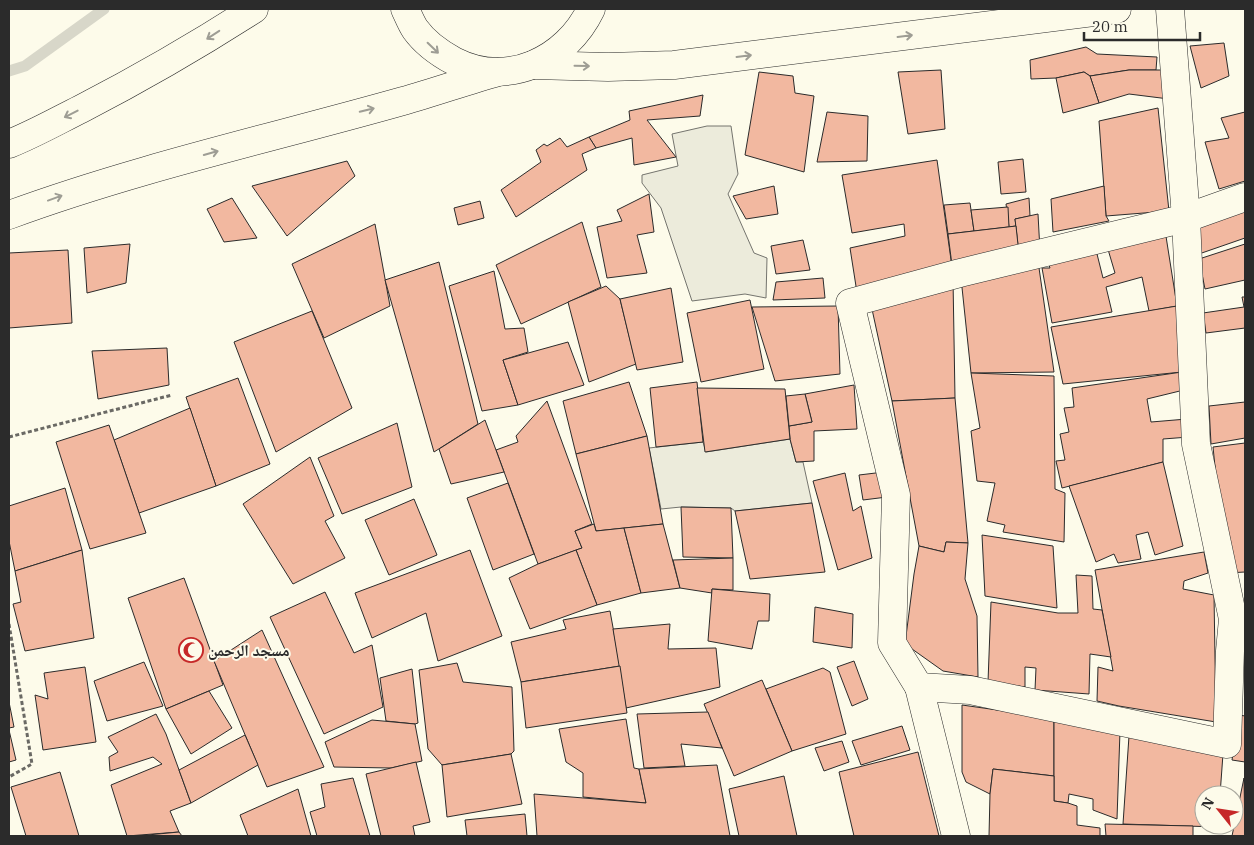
<svg xmlns="http://www.w3.org/2000/svg" width="1254" height="845" viewBox="0 0 1254 845" font-family="'IBM Plex Serif','Noto Naskh Arabic',serif">
<style>
.green{fill:#ecebdb;stroke:#74746e}
.lines{fill:none;stroke-linecap:round;stroke-linejoin:round}
.stream{stroke:#d8d7c9;stroke-width:11}
.building{fill:#f2b8a0;stroke:#2b2b2b}
.minor-casing{stroke:#2b2b2b;stroke-width:29}
.major-casing{stroke:#2b2b2b;stroke-width:29}
.path{stroke:#6a6964;stroke-width:3;stroke-dasharray:4 2.5;stroke-linecap:butt}
.minor{stroke:#fdfbea;stroke-width:28}
.major{stroke:#fdfbea;stroke-width:28}
.oneway{stroke:#9e9d94}
.labels{text-anchor:middle;stroke-width:4;stroke-linejoin:round;paint-order:stroke}
.poi-label{font-size:16px;font-weight:bold;fill:#2b2b2b;stroke:#fdfbea;text-anchor:start}
</style>
<rect width="100%" height="100%" fill="#fdfbea"/>
<g class="green">
<path d="M707,126H731L738,174L728,194L754,253L767,258L766,298L745,294L692,301L661,208L642,183V175L678,166L672,134Z"/>
<path d="M790,439L796,462H803L812,503L735,511L731,508L681,507L661,509L649,448L703,442L706,452Z"/>
</g>
<g class="lines">
<path class="stream" d="M9,71L25,66L104,9"/>
</g>
<g class="building">
<path d="M1224,43L1229,76L1201,88L1190,46Z"/>
<path d="M1086,47L1097,54L1157,57L1156,70H1129L1090,76L1084,72L1056,78L1031,79L1030,60Z"/>
<path d="M941,70L945,129L908,134L898,72Z"/>
<path d="M1129,70H1165L1169,99L1129,94L1099,103L1090,76Z"/>
<path d="M759,72L793,76L795,93L814,96L804,172L745,155Z"/>
<path d="M1084,72L1090,76L1099,103L1063,113L1056,78Z"/>
<path d="M703,95L700,116L647,120L676,157L634,165L632,138L596,148L589,137L630,120L629,111Z"/>
<path d="M1158,108L1169,211L1106,216L1099,121Z"/>
<path d="M827,112L868,116L867,161L817,162Z"/>
<path d="M1245,112V181L1219,189L1205,142L1229,138L1221,118Z"/>
<path d="M589,137L596,148L582,154L587,170L516,217L501,190L541,162L536,150L544,144L547,146L560,138L567,147Z"/>
<path d="M1023,159L1026,192L1001,194L998,162Z"/>
<path d="M937,160L953,274L858,299L850,248L905,236L904,224L852,233L842,175Z"/>
<path d="M347,161L355,176L287,236L252,186Z"/>
<path d="M774,186L778,214L746,219L733,196Z"/>
<path d="M1104,186L1106,216L1109,221L1053,232L1051,199Z"/>
<path d="M649,194L654,232L637,235L647,273L607,278L597,227L622,221L617,210Z"/>
<path d="M232,198L257,238L224,242L207,209Z"/>
<path d="M1029,198L1030,216L1015,219L1016,226L1009,227L1006,204Z"/>
<path d="M480,201L484,218L458,225L454,208Z"/>
<path d="M970,203L974,231L948,234L944,205Z"/>
<path d="M1008,207L1009,227L974,231L971,210Z"/>
<path d="M1245,208V238L1196,255L1192,224Z"/>
<path d="M1038,214L1040,251L1019,254L1015,219Z"/>
<path d="M582,222L601,287L521,324L496,265Z"/>
<path d="M375,224L390,306L324,338L292,264Z"/>
<path d="M1016,226L1019,254L952,265L948,234Z"/>
<path d="M1165,230L1177,306L1149,311L1142,277L1106,287L1112,312L1052,323L1042,268H1050L1048,262L1096,250L1103,278L1115,273L1107,246Z"/>
<path d="M803,240L810,270L776,274L771,246Z"/>
<path d="M130,244L126,283L87,293L84,248Z"/>
<path d="M1245,244V280L1205,289L1199,259Z"/>
<path d="M68,250L72,323L9,328V253Z"/>
<path d="M1038,261L1054,372L971,373L961,278Z"/>
<path d="M439,262L478,424L434,452L385,280Z"/>
<path d="M494,271L505,329L524,328L528,352L503,360L518,405L482,411L449,286Z"/>
<path d="M823,278L825,298L773,300L776,282Z"/>
<path d="M953,279L955,398L892,401L870,300Z"/>
<path d="M606,286L620,299L636,364L589,382L568,302Z"/>
<path d="M671,288L683,362L637,370L620,299Z"/>
<path d="M1242,297H1245V328L1206,333L1203,313L1244,307Z"/>
<path d="M750,300L764,369L701,382L687,313Z"/>
<path d="M838,306L840,374L775,381L752,307Z"/>
<path d="M1177,306L1182,372L1063,384L1051,327Z"/>
<path d="M312,311L352,408L276,452L234,342Z"/>
<path d="M568,342L584,385L518,405L503,360Z"/>
<path d="M167,348L169,385L98,399L92,351Z"/>
<path d="M1182,372L1188,389L1147,399L1151,422L1187,419L1189,437L1163,439V462L1062,488L1056,461L1065,460L1060,434L1069,432L1064,408L1074,407L1072,388Z"/>
<path d="M971,373L1054,376L1055,489L1065,493L1064,542L1003,532L1005,525L987,521L995,483L977,481L971,431L980,428Z"/>
<path d="M238,378L270,464L216,486L186,397Z"/>
<path d="M629,382L647,436L576,454L563,401Z"/>
<path d="M697,382L703,442L656,447L650,388Z"/>
<path d="M854,385L857,429L814,431V461L796,462L790,439L789,426L812,422L805,394Z"/>
<path d="M697,388L785,389L790,439L705,452Z"/>
<path d="M805,394L812,422L789,426L786,396Z"/>
<path d="M955,398L968,543L946,542L944,552L919,546L892,401Z"/>
<path d="M547,401L592,524L575,531L582,548L538,564L496,450L518,442L516,436Z"/>
<path d="M1245,402V438L1211,444L1209,406Z"/>
<path d="M190,408L216,486L139,513L114,440Z"/>
<path d="M485,420L504,472L451,484L439,449Z"/>
<path d="M397,423L412,487L342,514L318,458Z"/>
<path d="M109,425L146,533L90,549L56,442Z"/>
<path d="M647,436L663,524L596,531L576,454Z"/>
<path d="M1245,443V572L1226,573L1213,447Z"/>
<path d="M310,457L334,516L325,521L345,558L293,584L243,504Z"/>
<path d="M1163,462L1183,546L1155,555L1148,532L1136,535L1141,559L1118,563L1114,554L1096,562L1069,486Z"/>
<path d="M884,472L887,497L863,500L859,475Z"/>
<path d="M845,473L853,511L861,506L872,558L838,570L813,481Z"/>
<path d="M508,483L534,554L493,570L467,498Z"/>
<path d="M65,488L82,550L15,571L9,541V506Z"/>
<path d="M414,499L437,555L389,575L365,520Z"/>
<path d="M812,503L825,572L750,579L735,511Z"/>
<path d="M681,507L731,508L733,558L683,557Z"/>
<path d="M594,524L596,531L624,528L641,593L597,605L576,550L582,548L575,531Z"/>
<path d="M663,524L680,588L641,593L624,528Z"/>
<path d="M982,535L1053,546L1057,608L985,596Z"/>
<path d="M946,542L968,543L965,579L977,616L978,677L943,671L905,644L914,574L919,546L944,552Z"/>
<path d="M82,550L94,638L25,651L13,604L21,602L15,571Z"/>
<path d="M470,550L502,636L438,661L426,613L372,638L355,593Z"/>
<path d="M576,550L597,605L530,629L509,578L538,564Z"/>
<path d="M1204,552L1208,573L1184,581L1183,589L1214,595L1216,722L1119,706L1097,701L1098,667L1113,671L1095,570Z"/>
<path d="M733,558V590L712,589V593L680,588L673,560Z"/>
<path d="M1076,575L1092,576L1093,609L1102,610L1111,657L1090,654L1089,694L1035,690L1036,668L1025,667V687L988,682L991,602L1058,613H1078Z"/>
<path d="M184,578L223,685L166,709L128,598Z"/>
<path d="M712,589L770,594L769,621H758L752,649L708,641Z"/>
<path d="M325,592L354,653L372,645L383,707L324,734L270,617Z"/>
<path d="M815,607L853,614L852,648L813,642Z"/>
<path d="M610,611L620,666L521,682L511,642L566,629L563,620Z"/>
<path d="M670,624L668,649L716,648L720,687L626,708L613,629Z"/>
<path d="M262,630L324,767L267,787L214,661Z"/>
<path d="M854,661L868,699L852,706L837,667Z"/>
<path d="M144,662L163,706L107,721L94,681Z"/>
<path d="M457,663L463,682L512,687L514,751L511,754L442,765L428,749L419,670Z"/>
<path d="M620,666L627,713L526,728L521,682Z"/>
<path d="M85,667L96,742L43,750L35,695L48,699L44,673Z"/>
<path d="M823,668L830,672L846,734L792,751L766,689Z"/>
<path d="M412,669L418,723L415,724L386,721L380,678Z"/>
<path d="M762,680L792,751L734,776L704,704Z"/>
<path d="M209,691L232,728L191,754L166,709Z"/>
<path d="M9,702L14,727L9,728Z"/>
<path d="M962,705L1054,718V776L993,769L990,794L966,782L962,772Z"/>
<path d="M708,712L722,748L681,744L685,766L644,768L637,714Z"/>
<path d="M156,714L166,734L191,803L170,811L179,832L127,836L111,785L162,764L153,757L110,771L109,757L118,752L108,737Z"/>
<path d="M1239,715L1245,716V762L1232,760Z"/>
<path d="M1054,718L1120,731L1117,819L1093,810V799L1069,794L1068,803L1054,801Z"/>
<path d="M626,719L634,768L639,769L646,803L583,797V773L566,762L559,729Z"/>
<path d="M372,720L415,724L422,761L391,768L334,767L325,742Z"/>
<path d="M902,726L910,750L861,765L852,741Z"/>
<path d="M9,730L16,760L9,762Z"/>
<path d="M245,735L258,765L191,803L179,770Z"/>
<path d="M1129,736L1223,754L1220,795H1204V825H1219L1218,827L1123,824Z"/>
<path d="M842,741L849,762L824,771L815,748Z"/>
<path d="M918,752L939,836H854L839,772Z"/>
<path d="M511,754L522,804L447,817L442,765Z"/>
<path d="M416,762L430,822L413,826L415,836H381L366,774Z"/>
<path d="M717,765L730,836H537L534,794L646,803L639,769Z"/>
<path d="M993,769L1054,776V801L1068,803L1077,806V825L1100,828V836H989L990,794Z"/>
<path d="M60,772L79,836H26L11,787Z"/>
<path d="M784,776L797,836H739L729,789Z"/>
<path d="M353,778L370,836H317L310,812L325,807L321,784Z"/>
<path d="M1244,778L1245,836H1232Z"/>
<path d="M298,789L311,836H248L240,815Z"/>
<path d="M525,814L527,836H467L465,820Z"/>
<path d="M1105,824L1193,826V836H1106Z"/>
<path d="M179,832L182,836H137Z"/>
</g>
<g class="lines">
<defs>
<g id="minor">
<path d="M919,687L892,643L896,495L850,303L960,273L1186,218L1245,197"/>
<path d="M956,836L919,687L970,690L1227,744L1230,651L1233,619L1196,444L1186,218L1170,9"/>
</g>
<g id="major">
<path d="M405,9C408,15 411,23 415,29C425,43 439,53 454,61C507,88 566,61 591,9"/>
<path d="M533,65L608,67L674,65L1117,9"/>
<path d="M9,144C34,134 57,121 81,109C141,78 198,45 254,9"/>
<path d="M9,215C137,168 272,138 403,101C435,92 466,81 498,72"/>
</g>
</defs>
<use href="#minor" class="minor-casing"/>
<use href="#major" class="major-casing"/>
<g class="path">
<path d="M9,437L172,395"/>
<path d="M9,624L32,764L9,777"/>
</g>
<use href="#minor" class="minor"/>
<use href="#major" class="major"/>
</g>
<defs><path id="oneway-shaft" d="M-6 0H5M1.5-3L5.5 0L1.5 3" fill="none" stroke-width="1.6" stroke-linecap="round" stroke-linejoin="round" transform="scale(1.25)"/></defs>
<g class="oneway">
<use href="#oneway-shaft" transform="translate(213 35) rotate(147)"/>
<use href="#oneway-shaft" transform="translate(905 36) rotate(-7)"/>
<use href="#oneway-shaft" transform="translate(433 48) rotate(44)"/>
<use href="#oneway-shaft" transform="translate(744 56) rotate(-7)"/>
<use href="#oneway-shaft" transform="translate(582 66) rotate(1)"/>
<use href="#oneway-shaft" transform="translate(367 110) rotate(-14)"/>
<use href="#oneway-shaft" transform="translate(71 114) rotate(153)"/>
<use href="#oneway-shaft" transform="translate(211 153) rotate(-16)"/>
<use href="#oneway-shaft" transform="translate(55 198) rotate(-20)"/>
</g>
<defs>
<symbol id="mosque-ring" viewBox="-11 -11 22 22"><circle r="9.5" fill="#fdfbea" stroke="#c62828" stroke-width="1.5"/><path d="M3.5-4.9A6 6 0 1 0 3.5 4.9A5 5 0 1 1 3.5-4.9Z" fill="#c62828"/></symbol>
</defs>
<g fill-rule="evenodd">
<use href="#mosque-ring" x="177" y="636" width="28" height="28"/>
</g>
<g class="labels">
<g class="poi-label">
<text x="208" y="656">مسجد الرحمن</text>
</g>
</g>
<rect width="1254" height="845" fill="none" stroke="#2b2b2b" stroke-width="20"/>
<g transform="translate(1219 810) rotate(300)"><circle r="24" fill="#fdfbea" stroke="#a9a89e"/>
<path d="M0-4L9 19L0 12L-9 19Z" fill="#c62828"/>
<text y="-8" font-size="14" font-weight="bold" text-anchor="middle" fill="#2b2b2b">N</text>
</g>
<path d="M1084 32v8h116v-8" fill="none" stroke="#2b2b2b" stroke-width="2.5"/>
<text x="1092" y="32" font-size="15" fill="#2b2b2b" stroke="#fdfbea" stroke-width="4" paint-order="stroke">20 m</text>
</svg>
